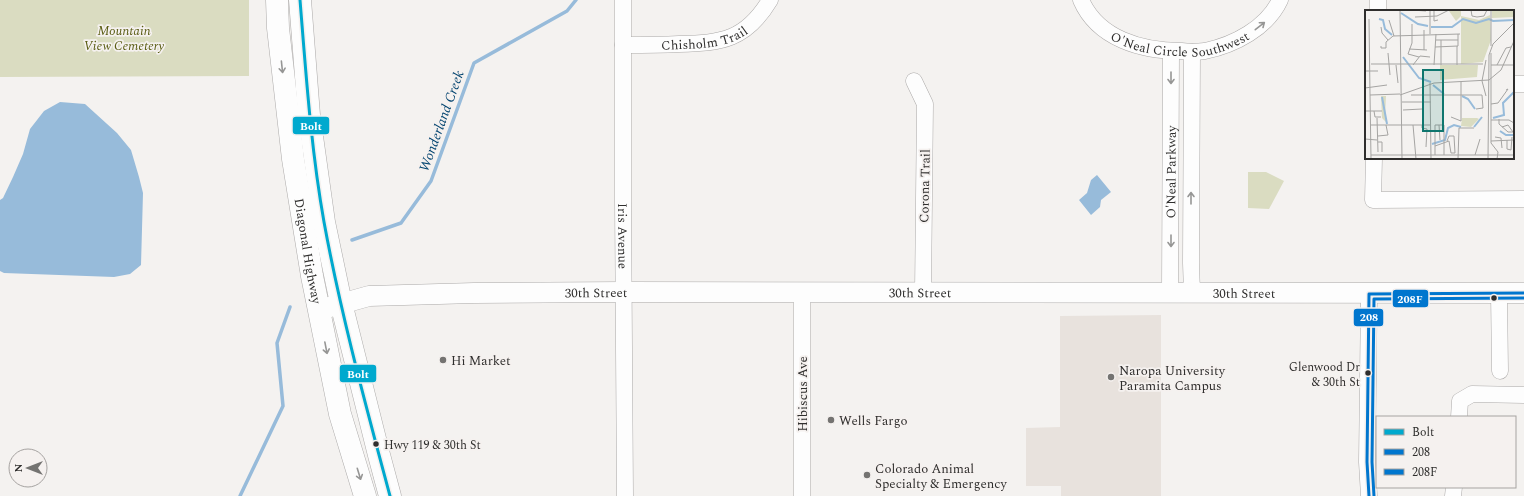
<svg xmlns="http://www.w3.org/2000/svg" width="1524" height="496" viewBox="0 0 1524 496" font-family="Spectral,serif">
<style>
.built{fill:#e8e2dd}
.green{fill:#dadcc1}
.water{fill:#97bbda}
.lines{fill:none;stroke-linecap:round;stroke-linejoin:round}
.stream{stroke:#97bbda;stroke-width:3.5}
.minor-casing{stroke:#aba9a8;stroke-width:17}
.major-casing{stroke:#aba9a8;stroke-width:21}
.highway-casing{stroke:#aba9a8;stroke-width:23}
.minor{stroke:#fdfdfd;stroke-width:16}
.major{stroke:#fdfdfd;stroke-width:20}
.highway{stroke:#fdfdfd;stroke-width:22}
.bus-1-casing{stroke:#f5f1ef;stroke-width:6}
.bus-2-casing{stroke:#f5f1ef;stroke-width:6}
.bus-3-casing{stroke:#f5f1ef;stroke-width:6}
.bus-1{stroke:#00a9ce;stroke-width:3}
.bus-2{stroke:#0076ce;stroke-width:3}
.bus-3{stroke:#0076ce;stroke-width:3}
.oneway{stroke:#969695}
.bus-dot{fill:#2f2e2d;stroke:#f5f1ef;stroke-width:1.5}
.poi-dot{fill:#747371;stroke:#f5f1ef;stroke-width:1.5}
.labels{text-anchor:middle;stroke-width:3.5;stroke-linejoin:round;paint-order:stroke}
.bus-label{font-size:12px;fill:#2f2e2d;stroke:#f5f1ef;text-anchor:end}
.park-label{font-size:13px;font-style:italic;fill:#595c12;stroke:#f5f1ef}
.street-label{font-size:13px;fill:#2f2e2d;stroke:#f5f1ef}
.poi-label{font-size:13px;fill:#2f2e2d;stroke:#f5f1ef;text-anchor:start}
.water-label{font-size:14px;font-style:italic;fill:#054671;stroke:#f5f1ef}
.inset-river{fill:none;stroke:#97bbda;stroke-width:2}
.inset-road{fill:none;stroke:#a5a4a2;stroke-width:1}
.view{fill:#0f766e;fill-opacity:0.15;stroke:#0f766e;stroke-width:2}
.inset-edge{fill:none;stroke:#2f2e2d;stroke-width:2}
.line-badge{stroke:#f5f1ef;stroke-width:1.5}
.badge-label{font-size:11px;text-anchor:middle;font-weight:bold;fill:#fff}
</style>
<rect width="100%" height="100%" fill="#f4f2f0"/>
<path class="built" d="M1161,315V496H1061V486H1026V428L1060,427V316Z"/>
<g class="green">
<path d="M0,0H249V76L0,77Z"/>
<path d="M1248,172H1266L1284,181L1269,209L1248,208Z"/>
</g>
<g class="water">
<path d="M60,102L85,104L117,133L131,150L139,177L143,193L141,265L130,274L114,277L4,273L0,271V200L3,198L13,177L23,154L30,129L44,111Z"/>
<path d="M1097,175L1111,192L1101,200L1100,207L1091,215L1079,200L1087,193L1091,180Z"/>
</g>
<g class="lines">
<g class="stream">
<path d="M352,240L401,223L431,181L474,63L567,11L576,0"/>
<path d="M240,496L283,406L277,343L290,307"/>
</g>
<defs>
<g id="minor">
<path id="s1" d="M623,0V201L625,496"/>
<path id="s2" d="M1081,0C1098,39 1142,51 1181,51C1188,52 1197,52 1205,51C1234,45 1267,28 1280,0"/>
<path d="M1378,11V0"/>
<path id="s3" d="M623,45C641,45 660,45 679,44C722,43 746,40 770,0"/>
<path d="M1192,52L1191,263L1192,293"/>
<path d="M914,81L925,104L923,293"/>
<path d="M1513,84H1524"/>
<path d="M1374,158L1373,200L1524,199"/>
<path d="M802,293V496"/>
<path id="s4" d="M1170,293L1171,51"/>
<path d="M1499,293L1500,371"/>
<path d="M1459,417L1460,401L1472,394L1524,395"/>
<path d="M1369,496L1367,462L1369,294"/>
<path d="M1453,496L1454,487"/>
</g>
<g id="major">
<path id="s5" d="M319,310L369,296L474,293L624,292L1524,293"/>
</g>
<g id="highway">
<path id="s6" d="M277,0L278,28L293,159L312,276L340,414L365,496"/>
<path d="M300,0L309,115L324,222L341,303L379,455L390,496"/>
</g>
</defs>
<use href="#minor" class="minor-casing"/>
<use href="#major" class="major-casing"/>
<use href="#highway" class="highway-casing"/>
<use href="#minor" class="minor"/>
<use href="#major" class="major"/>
<use href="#highway" class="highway"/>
<defs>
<path id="bus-1" d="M300,0C306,74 311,149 324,222C341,315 366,406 390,496"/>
<path id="bus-2" d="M1369,496L1367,462L1369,294L1524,293"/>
<path id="bus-3" d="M1374,496L1372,462L1374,299L1524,298"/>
</defs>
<use href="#bus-1" class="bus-1-casing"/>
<use href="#bus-2" class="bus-2-casing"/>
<use href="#bus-3" class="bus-3-casing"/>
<use href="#bus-1" class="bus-1"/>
<use href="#bus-2" class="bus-2"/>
<use href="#bus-3" class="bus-3"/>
</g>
<defs><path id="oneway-shaft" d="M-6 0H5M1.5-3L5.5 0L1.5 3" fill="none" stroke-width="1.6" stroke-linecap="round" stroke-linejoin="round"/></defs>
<g class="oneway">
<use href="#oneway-shaft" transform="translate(1260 26) rotate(-38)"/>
<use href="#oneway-shaft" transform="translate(282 67) rotate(84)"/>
<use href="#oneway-shaft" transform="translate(1171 78) rotate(90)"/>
<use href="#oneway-shaft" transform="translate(1191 198) rotate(-90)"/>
<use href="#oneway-shaft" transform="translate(1171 241) rotate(90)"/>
<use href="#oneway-shaft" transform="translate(326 348) rotate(79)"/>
<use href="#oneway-shaft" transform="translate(359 474) rotate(73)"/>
</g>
<g class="bus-dot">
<circle cx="1494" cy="298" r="3.5"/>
<circle cx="1368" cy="373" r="3.5"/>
<circle cx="376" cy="444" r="3.5"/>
</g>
<g class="poi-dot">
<circle cx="443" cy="360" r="4"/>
<circle cx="1111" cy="377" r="4"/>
<circle cx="831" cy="420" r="4"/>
<circle cx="867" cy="475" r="4"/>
</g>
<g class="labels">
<g class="bus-label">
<text x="1360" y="371">Glenwood Dr<tspan x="1360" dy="15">&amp; 30th St</tspan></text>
<text x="384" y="449" text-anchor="start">Hwy 119 &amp; 30th St</text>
</g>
<g class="park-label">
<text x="124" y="35">Mountain<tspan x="124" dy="15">View Cemetery</tspan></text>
</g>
<g class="street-label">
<text dy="5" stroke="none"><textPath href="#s2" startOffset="118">O'Neal Circle Southwest</textPath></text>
<text dy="5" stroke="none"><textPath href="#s3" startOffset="82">Chisholm Trail</textPath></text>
<text dy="5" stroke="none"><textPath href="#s4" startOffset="121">O'Neal Parkway</textPath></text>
<text transform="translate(924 186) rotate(-89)" y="5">Corona Trail</text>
<text dy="5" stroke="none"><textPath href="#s1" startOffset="236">Iris Avenue</textPath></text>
<text dy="5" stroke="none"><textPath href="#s6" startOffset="253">Diagonal Highway</textPath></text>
<text dy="5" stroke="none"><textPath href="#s5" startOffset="279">30th Street</textPath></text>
<text dy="5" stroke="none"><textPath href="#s5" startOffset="603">30th Street</textPath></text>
<text dy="5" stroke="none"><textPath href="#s5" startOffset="927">30th Street</textPath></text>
<text transform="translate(802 394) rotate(-90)" y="5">Hibiscus Ave</text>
</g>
<g class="poi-label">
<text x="451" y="365">Hi Market</text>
<text x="1119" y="375">Naropa University<tspan x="1119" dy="15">Paramita Campus</tspan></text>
<text x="839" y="425">Wells Fargo</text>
<text x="875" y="473">Colorado Animal<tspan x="875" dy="15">Specialty &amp; Emergency</tspan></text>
</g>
<g class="water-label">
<text transform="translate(441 121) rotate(-70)" y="5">Wonderland Creek</text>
</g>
</g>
<g transform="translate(1365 10)">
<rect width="149" height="149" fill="#f4f2f0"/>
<path d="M96,0V6L91,11L84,1ZM127,0H149V7L127,8ZM125,5L126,30L118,52L96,54V6L114,10ZM75,55H113L112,67L75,70ZM16,86H21L20,108L23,114L17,108ZM97,108H112L114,109L106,117L96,116Z" fill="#dadcc1"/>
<path class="inset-river" d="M36,3L53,14L63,16M14,9L18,10L20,19L27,25M66,17H87L98,9L111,13L124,9L128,11L149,10M38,47L54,68L66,72M68,75L79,84M97,86L103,89L110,99M17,87L22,114M128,108L139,105L138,93L149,82M109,117L117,107M135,121L141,125H149M67,134L80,130L83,118L89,115L96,117"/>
<path class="inset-road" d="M35,0L37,149M47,0L61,1M69,0V11L73,10M106,0L107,6L112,7L119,6L122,0M126,0V36M50,7L72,6L84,0M4,9L5,85M24,10L29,26M47,14V33L43,44L54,47M16,17L17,23L23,30M59,20V40M65,24V0M71,30H93M76,30V55M16,36V38H21V32L28,26L95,24M70,37L93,36V24M44,39L62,40M23,43L25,65M126,43V133L133,142L132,149M121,50L117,71L121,86M6,54H118M31,55L33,73M48,55L55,46L65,47M69,55L71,24M92,55V36M126,55H149M132,55L141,38L146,37M0,61H13M65,73L66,149M0,78L22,75M5,85L6,149M5,85L35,84M35,85L69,73L124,70L136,60L149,31M46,85H117L118,98L111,99M37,92H66M126,94L133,93L143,79L141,80M38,100L57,99M0,101H17M9,101L10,107H16M86,107L96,111V72M12,108L13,142M134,109V114L143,122H149M126,110H144L149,113M6,115H66M48,115L51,149M57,115V118L62,119L61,137M74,115L75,130M137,117L143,115L148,122M13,126L23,125L21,115M130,127L136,128L137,138M0,129L12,130M142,130V139L146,140L147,127M126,131L149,130M13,132H17V142M70,136L84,131L86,143H90L89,126H84L82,131M6,145H149M70,145V115H79V145M110,145L115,129M93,149L94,118H109M123,149L124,45L128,34L149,13"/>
<path class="view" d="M58,60H78V121H58Z"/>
<rect width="149" height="149" class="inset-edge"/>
</g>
<g class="line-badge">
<rect x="292" y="116" width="38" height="19" rx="4" fill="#00a9ce"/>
<rect x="1392" y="289" width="37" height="19" rx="4" fill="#0076ce"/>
<rect x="1353" y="308" width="31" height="19" rx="4" fill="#0076ce"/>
<rect x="339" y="364" width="38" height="19" rx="4" fill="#00a9ce"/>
</g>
<g class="badge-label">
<text x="311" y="130">Bolt</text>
<text x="1410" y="303">208F</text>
<text x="1369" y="321">208</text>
<text x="358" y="378">Bolt</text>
</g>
<rect x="1376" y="416" width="140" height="72" fill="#f5f1ef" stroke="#a6a3a1"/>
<rect x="1384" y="429" width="20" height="6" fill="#00a9ce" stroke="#a6a3a1"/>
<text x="1412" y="436" font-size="12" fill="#2f2e2d">Bolt</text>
<rect x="1384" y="449" width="20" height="6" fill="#0076ce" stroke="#a6a3a1"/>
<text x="1412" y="456" font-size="12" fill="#2f2e2d">208</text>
<rect x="1384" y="469" width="20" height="6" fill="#0076ce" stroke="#a6a3a1"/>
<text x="1412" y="476" font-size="12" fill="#2f2e2d">208F</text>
<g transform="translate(28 468) rotate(270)"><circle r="19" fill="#f5f1ef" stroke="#a6a3a1"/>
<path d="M0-3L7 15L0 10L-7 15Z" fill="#747371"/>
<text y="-6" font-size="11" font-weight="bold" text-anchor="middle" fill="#2f2e2d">N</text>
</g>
</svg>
